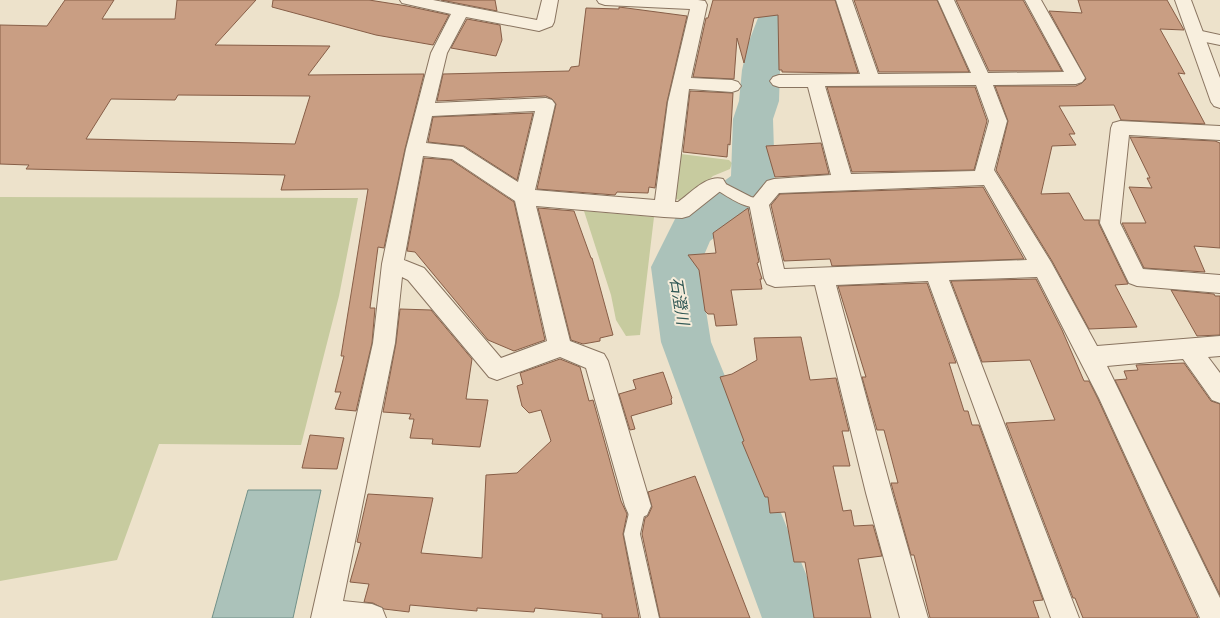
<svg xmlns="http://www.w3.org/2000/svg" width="1220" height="618" viewBox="0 0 1220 618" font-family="Spectral,'Noto Sans JP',serif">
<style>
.green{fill:#c7cb9f}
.water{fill:#abc2ba;stroke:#719088}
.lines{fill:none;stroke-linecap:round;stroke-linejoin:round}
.river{fill:#abc2ba;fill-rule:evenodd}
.building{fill:#c99e83;stroke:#875e47;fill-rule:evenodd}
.service-casing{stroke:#897460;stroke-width:2}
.minor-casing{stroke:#897460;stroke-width:2}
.tertiary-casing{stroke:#897460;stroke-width:2}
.service{fill:#f8efde;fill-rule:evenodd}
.minor{fill:#f8efde;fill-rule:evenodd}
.tertiary{fill:#f8efde;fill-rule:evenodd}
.labels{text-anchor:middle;stroke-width:4;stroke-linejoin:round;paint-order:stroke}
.water-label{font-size:16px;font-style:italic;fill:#325956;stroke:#f5ecda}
</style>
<rect width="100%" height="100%" fill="#ede2cb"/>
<g class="green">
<path d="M681,154L729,160L732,163L730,169L713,176L687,201L674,199Z"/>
<path d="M0,197L358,198L339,296L301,445L159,444L117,560L0,581Z"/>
<path d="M584,211L654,217L640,335L626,336L616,320L611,295Z"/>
</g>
<path class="water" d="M248,490H321L293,618H212Z"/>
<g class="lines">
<path class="river" d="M759,0H795L794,18L786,44L780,70L779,101L773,119L775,183L768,195L710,241L699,267L711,342L824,618H762L661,342L651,267L676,217L731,176L733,119L739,101L742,70L748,44L758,18Z"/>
</g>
<g class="building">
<path d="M65,0H114L102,19H175L177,0H256L215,45L330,46L308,75L424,74L405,149L384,248L378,247L370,308H375L372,343L356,411L335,409L341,392H335L344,356H341L368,189L281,190L285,175L26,169L29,165L0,164V25L47,26ZM178,95L310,96L295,144L86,139L111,99L175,100Z"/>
<path d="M273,0H369L407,6L449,15L433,45L376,35L272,7Z"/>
<path d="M441,0H495L497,11Z"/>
<path d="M713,0H835L858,73L782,72V70H779L778,15L754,18L744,63L737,38L734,79L693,77L706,18H708Z"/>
<path d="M854,0H937L969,72H879Z"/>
<path d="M956,0H1023L1062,71H989Z"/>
<path d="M1078,0H1167L1184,30L1160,29L1185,74L1178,73L1205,124L1121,120L1114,105L1059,106L1075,134H1069L1076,145L1052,146L1041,194L1069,193L1084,220H1099V224L1128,284L1115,285L1137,327L1089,329L1052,261L996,170L1008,121L995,86H1076L1082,83L1086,79L1049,11L1082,13Z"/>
<path d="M619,7L687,16L667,102L655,188L649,187L648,193L617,192L615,195L537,189L556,104L552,99L546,96L437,101L443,74L569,71L571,67L579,66L586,8L619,9Z"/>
<path d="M467,19L500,25L502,40L496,56L451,48Z"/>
<path d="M827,87H975L987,121L974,170L852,172Z"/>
<path d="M690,91L733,93L730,145L728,144L727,157L683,152Z"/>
<path d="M533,113L517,180L464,146L428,142L433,117Z"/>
<path d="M1130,137L1215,141L1220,143V248L1194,246L1205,272L1144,268L1122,223H1146L1129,187L1152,188L1147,178H1150Z"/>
<path d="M821,143L829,174L775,177L766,146Z"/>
<path d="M424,158L451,160L514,202L545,340L514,351L488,340L415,252L407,251Z"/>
<path d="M983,187L1024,259L832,266L830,259L784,261L771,205L780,194Z"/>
<path d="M538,208L574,211L591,258H592L613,335L600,338V341L583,344L571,340Z"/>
<path d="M748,208L759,262L757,263L762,279H760L762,289L731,290L737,325L716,326L714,314H708L705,311L699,270L688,255L716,253L713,233Z"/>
<path d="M1036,279L1062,330L1084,381H1089L1098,399L1198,618H1083L1075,598H1073L1006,423L1055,420L1030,360L982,362L951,281Z"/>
<path d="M927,283L956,363H949L964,411H968L972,425H979L1043,600L1033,601L1039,618H930L914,555H911L891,483H898L884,430H877L862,377H866L838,286Z"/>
<path d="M1171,290L1214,294L1215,296H1220V335L1197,336Z"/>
<path d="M400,309L431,310L472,359L466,399L488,400L480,447L432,444L433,439L410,438L414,419H409L411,414L383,412L396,343Z"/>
<path d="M801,337L810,380L836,378L849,431H842L850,466H833L843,511L851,510L854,526L873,525L882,556L858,559L871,618H814L805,562H794L785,512L770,513L768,497H765L742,442L744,441L720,377L732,374L757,360L754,338Z"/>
<path d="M560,359L580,367L589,401L593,400L621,501L627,514L623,534L639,618H602V614L535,608L534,612L477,608V611L410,605L409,612L384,609L373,603L364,602L369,584L350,582L361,543L357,542L368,494L433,498L421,553L482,558L486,475L517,473L551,441L541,410L529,413L522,406L517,386L523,384L520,373Z"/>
<path d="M1184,363L1211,401L1220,404V595L1115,380L1127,379L1124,371L1138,370L1136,365Z"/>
<path d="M663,372L672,398L671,399L672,404L631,416L635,429L630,430L619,394L636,389L633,380Z"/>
<path d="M310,435L344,438L337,469L302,468Z"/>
<path d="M695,476L750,618H660L642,534L645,518L648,516L652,507L648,492Z"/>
</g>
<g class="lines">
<defs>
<g id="service">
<path d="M716,179L751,197L763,200L765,203L763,206C747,212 726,195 712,187L710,184L712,181Z"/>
<path d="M638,498L644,500L646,506L640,534L659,618H641L624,534L632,500Z"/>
</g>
<g id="minor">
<path d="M400,0H433L537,20L542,0H558L554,22L552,26L539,31L466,17L447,53L435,103L546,98L552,100L555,104L535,190L655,200L668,102L690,9L605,5L599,3L597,0H698L705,1L707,5L691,78L732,80L738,82L741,86L738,90L732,92L689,89L675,202H678C691,193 707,174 723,179L726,184L723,189L689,216L682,218L664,217L536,206L570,341L604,354L608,361L651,506L647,515L638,519L629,515L625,506L586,368L560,357L497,380L489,377L408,280L402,277L395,343L343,601L372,604L382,608L386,618H311L373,343L382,264L406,149L431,53L451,14L402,3ZM535,111L518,182L463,147L426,143L432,116ZM423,156L452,159L515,201L547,341L501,358L424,268L404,260Z"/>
<path d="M836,0H852L878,74L971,73L938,0H954L988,73L1064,72L1025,0H1041L1085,78L1082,82L1076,84L993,85L1007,121L994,170L1051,262L1097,346L1220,336V356L1208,357L1220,373V403L1212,400L1183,359L1107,366L1220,598V618H1200L1099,398L1037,277L949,280L1079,618H1051L928,281L836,285L892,493L928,618H900L866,493L815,285L775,287L767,284L764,278L749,203L767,181L774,179L831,175L808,87H779L773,85L770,81L773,77L779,75L860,74ZM976,85L989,121L975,171L851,174L825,86ZM984,185L1027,260L784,269L769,205L779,193Z"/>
<path d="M1197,30L1220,35V45L1191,39L1189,35L1191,31Z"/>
<path d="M1120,121L1220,126V140L1129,135L1120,223L1143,269L1220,275V293L1137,286L1129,283L1100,223L1111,128L1113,123Z"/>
</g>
<path id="tertiary" d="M1175,0H1191L1220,78V108L1214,106L1211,102Z"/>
</defs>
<use href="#service" class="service-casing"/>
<use href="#minor" class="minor-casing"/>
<use href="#tertiary" class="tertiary-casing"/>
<use href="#service" class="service"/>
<use href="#minor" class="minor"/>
<use href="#tertiary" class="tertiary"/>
</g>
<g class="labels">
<g class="water-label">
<text transform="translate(680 301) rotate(81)" y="6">石澄川</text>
</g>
</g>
</svg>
